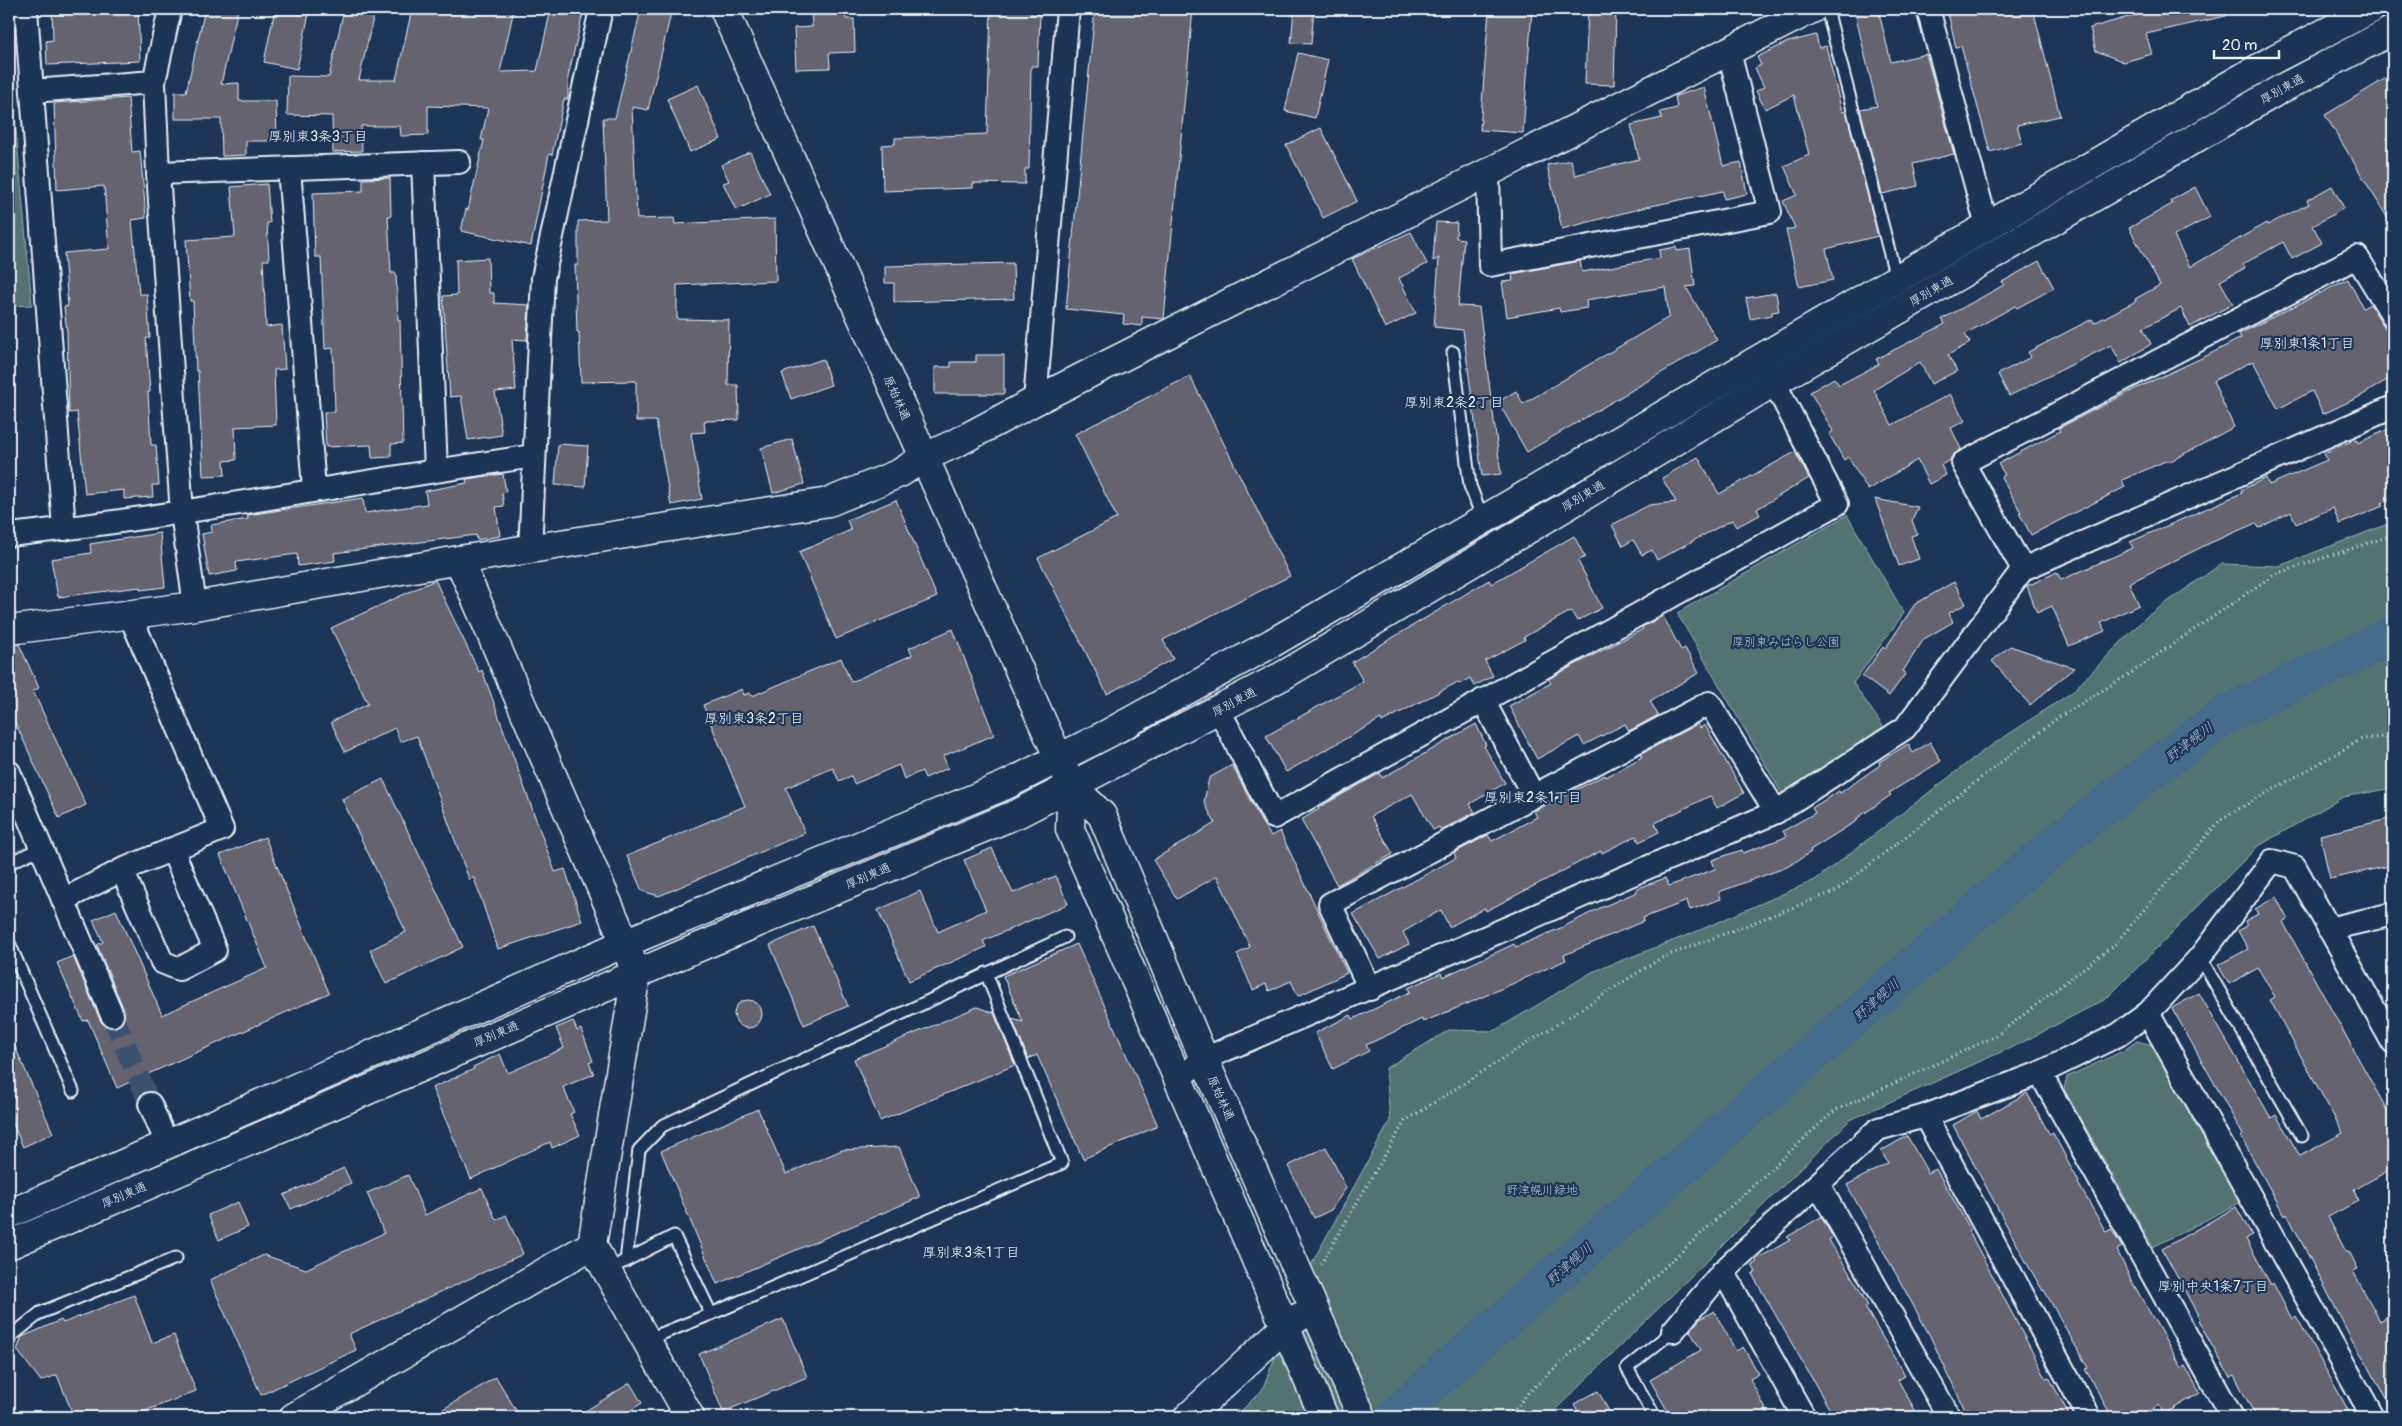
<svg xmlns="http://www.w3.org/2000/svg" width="2402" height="1426" viewBox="0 0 2402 1426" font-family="Pangolin,'Klee One',sans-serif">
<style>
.green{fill:#537372;stroke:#9eb2b5}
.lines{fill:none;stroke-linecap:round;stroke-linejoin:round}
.river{stroke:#446c8b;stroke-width:39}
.building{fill:#666371;stroke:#e8f1f8}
.minor-tunnel{stroke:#3b516f;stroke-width:22;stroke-dasharray:22 11;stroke-linecap:butt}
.service-casing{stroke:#e8f1f8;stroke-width:15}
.minor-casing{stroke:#e8f1f8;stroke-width:26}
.tertiary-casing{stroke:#e8f1f8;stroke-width:31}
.path{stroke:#e8f1f8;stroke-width:3;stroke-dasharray:1 4;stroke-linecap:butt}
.service{stroke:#1d3557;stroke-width:11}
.minor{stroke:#1d3557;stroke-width:22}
.tertiary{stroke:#1d3557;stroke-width:28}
.labels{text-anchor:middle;stroke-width:4.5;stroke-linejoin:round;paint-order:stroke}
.street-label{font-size:12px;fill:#e8f1f8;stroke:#1d3557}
.park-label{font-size:12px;fill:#b4c5c9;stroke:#1d3557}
.neighbourhood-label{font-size:14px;fill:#e8f1f8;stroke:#1d3557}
.water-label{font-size:14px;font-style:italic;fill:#afc2d2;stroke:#1d3557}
</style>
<rect width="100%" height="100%" fill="#1d3557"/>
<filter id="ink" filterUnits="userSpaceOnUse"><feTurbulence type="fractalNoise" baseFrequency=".02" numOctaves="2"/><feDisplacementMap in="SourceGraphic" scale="10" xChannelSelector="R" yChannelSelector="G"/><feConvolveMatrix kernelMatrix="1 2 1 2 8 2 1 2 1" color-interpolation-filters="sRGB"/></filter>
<g filter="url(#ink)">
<g class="green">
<path d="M9,108H14L32,305L9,306Z"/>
<path d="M1847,515L1904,613L1853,683L1887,732L1784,797L1677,613Z"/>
<path d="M2393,522V788L2343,797L2257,847L2106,999L2019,1044L1850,1120L1548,1417H1235L1262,1390L1314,1259L1390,1121L1386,1068L1449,1030L1494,1031L1592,972L1693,933L1815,880L1983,751L2071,693L2146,617L2221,564L2279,566Z"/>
<path d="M2137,1041L2153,1045L2241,1202L2153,1247L2064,1089L2067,1077L2123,1051Z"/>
</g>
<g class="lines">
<path class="river" d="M1396,1417L1448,1368L1999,892L2082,823L2225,715L2393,635"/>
</g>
<g class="building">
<path d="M52,9H138L140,61L47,65L46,41L53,40Z"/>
<path d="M205,9H238L221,84L239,83V101H276L277,141H246V155L222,156L221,119H175V92H186Z"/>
<path d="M275,9H310L297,69L264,62Z"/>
<path d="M344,9H375L359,80H396L412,9H514L500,72L537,71L551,9H584L568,77V99H564L552,155L549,154L531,246L461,231L466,209L468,210L484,140H481L488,108L428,106V135L401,136L400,126H361L362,151L333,152L332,116L287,115L288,76L329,77Z"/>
<path d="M641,9H672L648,110L632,107L637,219L674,218L675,224L775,219L776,281L677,285V319L729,320L728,385H738L739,420L704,421L705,432L691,433L702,499L671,505L656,421H636V381L581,382L579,332H577L575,265H578V221L607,220L603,118H615Z"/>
<path d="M811,9H837L838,13H845L846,19H854L855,52L829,53L830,68L796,69L794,28L812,27Z"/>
<path d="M991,9H1032L1031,14H1040L1038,66H1031L1029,169H1025V184L973,183V188L883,191L882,145L895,144V138L987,134Z"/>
<path d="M1095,9H1193L1164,319L1142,317V326L1123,324L1124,315L1066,309Z"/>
<path d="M1294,9H1314L1311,44L1291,43Z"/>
<path d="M1489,9H1532L1523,133L1480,130Z"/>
<path d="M1588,9H1616L1614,85L1585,84Z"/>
<path d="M1854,9H1878L1891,62L1926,54L1954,154L1913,164L1918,186L1882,194L1860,109L1877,106Z"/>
<path d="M1947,9H2033L2060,116L2017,125L2022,143L1990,152L1961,46L1956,47Z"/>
<path d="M2156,9H2225L2226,16L2146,34L2152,54L2124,62L2096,51L2090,28Z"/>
<path d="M1816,35L1819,48L1826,46L1842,112L1846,111L1878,236L1826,249L1833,280L1799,287L1786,230L1795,228L1783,201L1797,195L1784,166L1809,155L1794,95L1765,109L1756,91L1764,87L1755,68L1761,65L1757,57L1788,42Z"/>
<path d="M1298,53L1328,60L1315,118L1285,111Z"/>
<path d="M2393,74V227L2325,115Z"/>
<path d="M698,85L721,139L690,152L667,99Z"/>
<path d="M1704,87L1723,166L1741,162L1747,194L1724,199L1723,191L1646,207L1562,229L1547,165L1571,160L1575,175L1639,159L1631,125L1662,118L1660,112L1677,108L1675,96Z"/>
<path d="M128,98L132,152L140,151L144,194L146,218L132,220L139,294H147L150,338H146L150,392H148L151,445H156L159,485H152L153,497L124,499V490L85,494L77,412L69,413L67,332L64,307L68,306L64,253L109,249L104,186L57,190L54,103Z"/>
<path d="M1321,128L1357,201L1323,218L1286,145Z"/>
<path d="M750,152L770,194L736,210L723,183L729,181L721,165Z"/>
<path d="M390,178L391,216H388L391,273H396L398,320H400L403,443L391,444V457L372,458L371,445L326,447L324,412H335L333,348L325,349L321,257H315L313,193L363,191V179Z"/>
<path d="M267,184L270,223H267L269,260H263L266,327L282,325L285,369L274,370L276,425L235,427L236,460L224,461L225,475L203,476L198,371H196L193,301H190L186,240L235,237L231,187Z"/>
<path d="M2332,186L2344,208L2313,226L2322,243L2292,259L2283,242L2243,264L2245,268L2220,281L2233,304L2190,327L2181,308L2143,328L2151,344L2121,363L2111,345L2009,396L1998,374L2031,357L2028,352L2092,319L2094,323L2136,301L2135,299L2160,285L2129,228L2172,204L2170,201L2195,187L2210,217L2174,236L2190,267L2266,223L2267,225L2309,204L2307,200Z"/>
<path d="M1436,222L1457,223L1456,238L1464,239L1458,306L1479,307L1501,474L1482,476L1463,330L1434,327L1439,258L1433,261Z"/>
<path d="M1411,232L1427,264L1399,278L1416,313L1385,328L1352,259Z"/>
<path d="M1676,247L1677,251L1690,249L1695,286L1686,287L1717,340L1527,452L1498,402L1516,391L1523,404L1669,317L1665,287L1586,300L1587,308L1560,312L1559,308L1507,317L1502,282L1513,281L1512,274L1580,261L1582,272L1660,258L1659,250Z"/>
<path d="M488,258L489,293H494V303L529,305L527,340L512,339L516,390L495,392L502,435L468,440L461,396L450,397L443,296L457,295L456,260Z"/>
<path d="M2039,261L2054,288L2017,308L2015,306L1965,334L1970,343L1948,355L1957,371L1931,384L1920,362L1874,390L1892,425L1950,394L1965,421L1951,428L1961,449L1952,456L1950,460L1941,465L1946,475L1929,484L1917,460L1868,490L1848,457L1844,460L1829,434L1833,431L1810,392L1834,378L1839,385L1879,364L1876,359L1945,324L1942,319L2004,285L2002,282Z"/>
<path d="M1013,263L1014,299L894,302V283H885V266Z"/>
<path d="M2348,279L2363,308L2370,304L2393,341V376L2361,396L2323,414L2312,391L2278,409L2253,361L2213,381L2234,427L2169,462L2168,460L2122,480L2125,487L2031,535L2019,513L2021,512L2001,477L2005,475L1998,464L2060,431L2058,428L2061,427L2135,389L2206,356L2241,338L2239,334Z"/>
<path d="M1776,293L1779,311L1772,312V315L1750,319L1746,298Z"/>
<path d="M976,355H1004V394H935V367H951V362H976Z"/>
<path d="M823,359L831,385L791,399L782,373Z"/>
<path d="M1190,376L1290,576L1163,640L1173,659L1107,694L1038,558L1117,518L1075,434Z"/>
<path d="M2393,427V499L2382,503L2383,506L2340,524L2333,508L2296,524L2291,512L2259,528L2256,523L2210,543L2129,583L2139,605L2101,623L2105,631L2069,646L2052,606L2037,613L2027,586L2057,572L2061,580L2133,548L2130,542L2242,493L2241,490L2266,478L2269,485L2327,460L2324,453L2356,439L2358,443Z"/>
<path d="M792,439L804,484L773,493L761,448Z"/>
<path d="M558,444L588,446L585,487L555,485Z"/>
<path d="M1795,452L1809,478L1757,509L1760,515L1736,527L1732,520L1657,560L1652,550L1642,555L1633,540L1623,546L1612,525L1649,505L1676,502L1662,478L1698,457L1719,494Z"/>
<path d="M503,474L506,492L502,493L504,506L496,507L500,536L477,540L476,535L334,553L335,561L298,566L297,554L236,562L237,571L209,576L202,534L212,532L211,525L248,519L247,515L363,498L365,513L427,504L425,491L467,483L466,479Z"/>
<path d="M1875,499L1918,507L1912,520L1917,534L1911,536L1919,559L1899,566Z"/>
<path d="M896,500L937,597L836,639L799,552L851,530L847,520Z"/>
<path d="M160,533L165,587L140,590V587L58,597L51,559L91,553L90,544Z"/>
<path d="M1574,536L1585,557L1578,561L1602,608L1577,621L1571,611L1524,637L1525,640L1485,661L1493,676L1474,686L1470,678L1459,684L1458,682L1382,722L1381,719L1286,772L1266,736L1363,681L1352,662L1489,580L1491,584Z"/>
<path d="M435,580L479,672L482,670L555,872L565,869L582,921L498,949L474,878L469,879L417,736L400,742L395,728L345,752L331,722L368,704L331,628Z"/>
<path d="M1954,582L1966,604L1949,613L1953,622L1924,639L1903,671L1906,673L1889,696L1862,676L1883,647L1885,649L1915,604Z"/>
<path d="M1663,616L1681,650L1685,648L1699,673L1650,701L1658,715L1629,731L1625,724L1584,745L1579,736L1537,759L1509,706L1551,683L1548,679L1643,629L1642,627Z"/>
<path d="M953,629L994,735L943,756L948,768L925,778L922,771L904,779L899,765L854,784L851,776L839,781L833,768L786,788L805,833L659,896L642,891L627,856L745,806L703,705L742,689L744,695L750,693L752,696L841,658L851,682L912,655L909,648Z"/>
<path d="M19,644L39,688L33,691L86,805L59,818L9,709V645Z"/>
<path d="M2010,646L2022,650L2074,668L2030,705L1992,661Z"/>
<path d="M1476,724L1486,745L1484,746L1505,783L1470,804L1475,812L1441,830L1439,827L1433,830L1412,794L1371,816L1393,854L1337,885L1301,820L1319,809L1318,808L1377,775L1380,773L1382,778Z"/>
<path d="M1697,724L1700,728L1705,725L1744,793L1717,808L1710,796L1655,823L1659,832L1639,842L1636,836L1602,853L1601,851L1486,911L1485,908L1449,927L1441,910L1403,932L1409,944L1380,959L1353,914L1456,858L1454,853L1488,835L1492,841L1537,817L1534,811L1605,775L1606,777L1642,757L1641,754Z"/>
<path d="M1930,742L1941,761L1889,793L1891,795L1856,819L1858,820L1810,850L1811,852L1787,867L1719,892L1721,899L1690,910L1687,901L1643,918L1644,921L1564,955L1566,960L1469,1003L1423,1022L1422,1019L1366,1045L1369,1051L1333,1069L1315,1033L1351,1015L1353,1019L1410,992L1408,988L1441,973L1443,977L1514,944L1516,947L1563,927L1600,908L1637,892L1636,889L1665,878L1669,886L1715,869L1712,860L1742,850L1743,853L1786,837L1783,831L1815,813L1812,808L1839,791L1840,793L1880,765L1879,762L1908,744L1913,753Z"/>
<path d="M1232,765L1262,823L1271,836L1280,831L1347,973L1298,996L1291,981L1269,991L1266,984L1253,990L1237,954L1250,947L1217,876L1177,899L1153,860L1215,823L1204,802L1209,778Z"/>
<path d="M383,779L463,947L386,984L370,950L406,932L342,799Z"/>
<path d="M2393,818V865L2330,879L2320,835Z"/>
<path d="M265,837L329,993L117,1088L88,1020L83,1021L57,963L73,956L100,1020L105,1026L111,1028L118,1027L123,1022L124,1010L97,945L103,942L93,920L116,910L162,1015L267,968L220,855Z"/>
<path d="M992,848L1013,893L1056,876L1068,904L983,941L986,947L909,981L878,910L920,891L938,932L986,910L964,860Z"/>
<path d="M2276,897L2288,920L2283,922L2393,1121V1168L2354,1190L2358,1201L2328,1217L2346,1252L2349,1251L2358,1269L2353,1271L2380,1321L2393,1313V1413L2368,1365L2352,1340L2287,1214L2285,1216L2241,1137L2243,1135L2226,1104L2172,1008L2199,993L2271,1118L2276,1115L2300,1156L2343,1133L2270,1000L2275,997L2258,968L2229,984L2218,965L2248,949L2238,931L2247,926L2245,921L2258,914L2255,909Z"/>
<path d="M813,926L848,1006L804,1025L770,945Z"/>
<path d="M1077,944L1158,1126L1083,1159L1037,1055L1028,1059L1012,1019L1023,1022L1003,976Z"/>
<circle cx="748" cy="1014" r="14"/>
<path d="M977,1007L994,1013L1015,1065L880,1121L854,1059Z"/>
<path d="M573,1021L577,1031L581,1029L593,1061L589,1063L594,1074L563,1087L574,1112L570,1114L580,1135L552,1148L550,1142L471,1179L432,1088L474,1069L473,1067L500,1054L508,1073L564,1048L556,1028Z"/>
<path d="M9,1033L53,1133L23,1147L9,1115Z"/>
<path d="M2027,1093L2050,1135L2053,1133L2079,1182L2078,1183L2106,1232L2111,1229L2122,1247L2117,1250L2131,1280L2182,1368L2185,1366L2200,1393L2164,1414L2159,1405L2139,1417H2112L2085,1369L2088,1368L2044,1290L2043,1291L2029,1267L1953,1125L1977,1111L1981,1119Z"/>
<path d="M758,1109L786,1174L842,1150L899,1147L920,1197L717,1284L661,1151Z"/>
<path d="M1907,1136L1928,1173L1936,1169L1970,1229L1968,1230L1982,1256L2046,1378L2049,1377L2070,1417H1974L1969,1408L1965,1410L1930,1336L1847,1185L1888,1163L1881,1151Z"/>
<path d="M1326,1147L1346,1188L1331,1210L1314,1218L1288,1166Z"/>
<path d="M344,1168L351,1183L291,1209L284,1195Z"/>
<path d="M408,1175L425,1215L482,1188L496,1220L506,1215L523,1254L349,1334L356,1350L261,1395L210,1280L264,1255L306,1269L384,1233L367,1193Z"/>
<path d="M238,1202L248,1227L219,1240L208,1215Z"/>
<path d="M2236,1207L2252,1235L2246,1239L2271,1285L2273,1283L2292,1319L2296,1316L2352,1417H2256L2234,1375L2230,1377L2211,1344L2198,1320L2200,1319L2162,1249Z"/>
<path d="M1821,1217L1833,1237L1829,1240L1858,1287L1868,1306L1865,1307L1905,1376L1898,1380L1919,1417H1834L1752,1274L1756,1272L1752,1265L1757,1262L1755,1260L1790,1240L1787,1237Z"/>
<path d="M134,1295L152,1343L174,1335L196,1391L130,1417H74L57,1375L41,1381L17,1350L22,1337L61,1320L63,1323Z"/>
<path d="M1714,1311L1736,1351L1743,1347L1759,1374L1750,1379L1770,1417H1671L1650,1380L1701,1350L1690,1331L1700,1319Z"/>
<path d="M783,1319L807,1377L723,1412L699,1354Z"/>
<path d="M496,1377L520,1417H430Z"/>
<path d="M630,1383L642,1403L620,1417H576Z"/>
<path d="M1598,1391L1612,1417H1581L1574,1404Z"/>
</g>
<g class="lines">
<path class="minor-tunnel" d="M112,1015L150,1104"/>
<defs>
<g id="service">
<path d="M1827,9L1896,278"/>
<path d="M1453,352L1470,486L1483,519"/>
<path d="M9,863L41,848"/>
<path d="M9,943L73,1091"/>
<path d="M2200,957L2302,1136"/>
<path d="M626,1261L639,1150L662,1126L1065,937"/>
<path d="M621,1263L674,1236L711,1314"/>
<path d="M9,1338L40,1313L176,1258"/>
<path d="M646,1340L711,1314L1062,1163L986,973"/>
<path d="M1655,1417L1627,1368L1673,1331"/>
</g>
<g id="minor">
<path d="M26,9L64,529"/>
<path d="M170,9L154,82L158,173L182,513L195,606"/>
<path d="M1928,9L1987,226"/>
<path d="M32,91L154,82"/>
<path d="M423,163L436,470"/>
<path d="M289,168L314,489"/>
<path d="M1488,171L1490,265L1770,212L1729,52"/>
<path d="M158,173L459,162"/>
<path d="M1035,401L1068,9"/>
<path d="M9,535C185,516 358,481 534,456"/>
<path d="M530,550L543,278L601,9"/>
<path d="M2023,569L1963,463L2357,257L2393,316"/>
<path d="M1483,700L1533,795"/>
<path d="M1219,710L1274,817L1837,504L1774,382"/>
<path d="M9,772L112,1015"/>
<path d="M122,870L162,962L179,969L215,950L172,849"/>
<path d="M63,900L122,870L222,829L130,615"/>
<path d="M2329,929L2393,914"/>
<path d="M1370,989L1330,904L1709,703L1776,812"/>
<path d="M2148,1013L2373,1417"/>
<path d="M2040,1073L2232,1417"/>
<path d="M1179,1078L1204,1059L1776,812L1905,728L2023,569L2393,407"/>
<path d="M150,1104L167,1144"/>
<path d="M1925,1116L2089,1417"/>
<path d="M1818,1184L1949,1417"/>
<path d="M1723,1271L1804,1417"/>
<path d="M1673,1331L1723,1271L1878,1129L1925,1116L2040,1073L2118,1035L2148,1013L2200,957L2272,861L2295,867L2393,1043"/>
</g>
<g id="tertiary">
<path d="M724,9L1045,728L1072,786L1102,815L1204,1059L1362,1417"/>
<path d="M9,630L195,606L459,560L829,502L900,473L923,458L958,442L1035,401L1812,9"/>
<path d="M1072,786L1070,829L1324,1417"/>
<path d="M9,1214L625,943L1006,785L1107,734L1272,643L2276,58L2371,9"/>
<path d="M9,1245L685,953L1019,813L1284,675L1774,382L2279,90L2393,30"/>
<path d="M592,1245L690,1417"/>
<path d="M294,1417L592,1245L636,974L625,943L459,560"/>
<path d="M1188,1417L1286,1326L1299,1317"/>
</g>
</defs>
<use href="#service" class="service-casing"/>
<use href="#minor" class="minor-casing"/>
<use href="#tertiary" class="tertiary-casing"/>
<g class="path">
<path d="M1321,1264L1405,1121L1661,958L1836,891L2059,717L2131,673L2275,574L2393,535"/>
<path d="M1509,1417L1528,1393L1834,1111L1996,1036L2115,944L2221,819L2362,739L2393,736"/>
</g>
<use href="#service" class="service"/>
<use href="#minor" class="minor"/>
<use href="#tertiary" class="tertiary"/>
</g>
</g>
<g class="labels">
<g class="street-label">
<text transform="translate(2282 89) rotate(-29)" y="4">厚別東通</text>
<text transform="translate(1931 291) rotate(-30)" y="4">厚別東通</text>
<text transform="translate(897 398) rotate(66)" y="4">原始林通</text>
<text transform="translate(1583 496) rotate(-31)" y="4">厚別東通</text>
<text transform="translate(1234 702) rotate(-28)" y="4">厚別東通</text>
<text transform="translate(868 876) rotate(-23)" y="4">厚別東通</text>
<text transform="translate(496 1034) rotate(-23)" y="4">厚別東通</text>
<text transform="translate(1221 1098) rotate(66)" y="4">原始林通</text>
<text transform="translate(124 1195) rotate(-23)" y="4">厚別東通</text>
</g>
<g class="park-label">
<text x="1786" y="646">厚別東みはらし公園</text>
<text x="1542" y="1194">野津幌川緑地</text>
</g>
<g class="neighbourhood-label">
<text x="318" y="141">厚別東3条3丁目</text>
<text x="2307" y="348">厚別東1条1丁目</text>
<text x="1454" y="407">厚別東2条2丁目</text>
<text x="754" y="723">厚別東3条2丁目</text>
<text x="1533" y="802">厚別東2条1丁目</text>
<text x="971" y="1257">厚別東3条1丁目</text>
<text x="2213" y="1291">厚別中央1条7丁目</text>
</g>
<g class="water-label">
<text transform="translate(2189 742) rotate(-37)" y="5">野津幌川</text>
<text transform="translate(1876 1000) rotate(-41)" y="5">野津幌川</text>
<text transform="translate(1569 1264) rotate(-41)" y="5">野津幌川</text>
</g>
</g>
<rect width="2402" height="1426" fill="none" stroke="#1d3557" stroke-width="30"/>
<rect x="15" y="15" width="2372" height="1396" fill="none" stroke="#e8f1f8" stroke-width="2" filter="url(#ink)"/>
<path d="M2214 50v8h65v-8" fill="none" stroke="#e8f1f8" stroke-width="2.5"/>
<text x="2222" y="50" font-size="15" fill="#e8f1f8" stroke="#1d3557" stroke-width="4" paint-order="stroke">20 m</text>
</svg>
